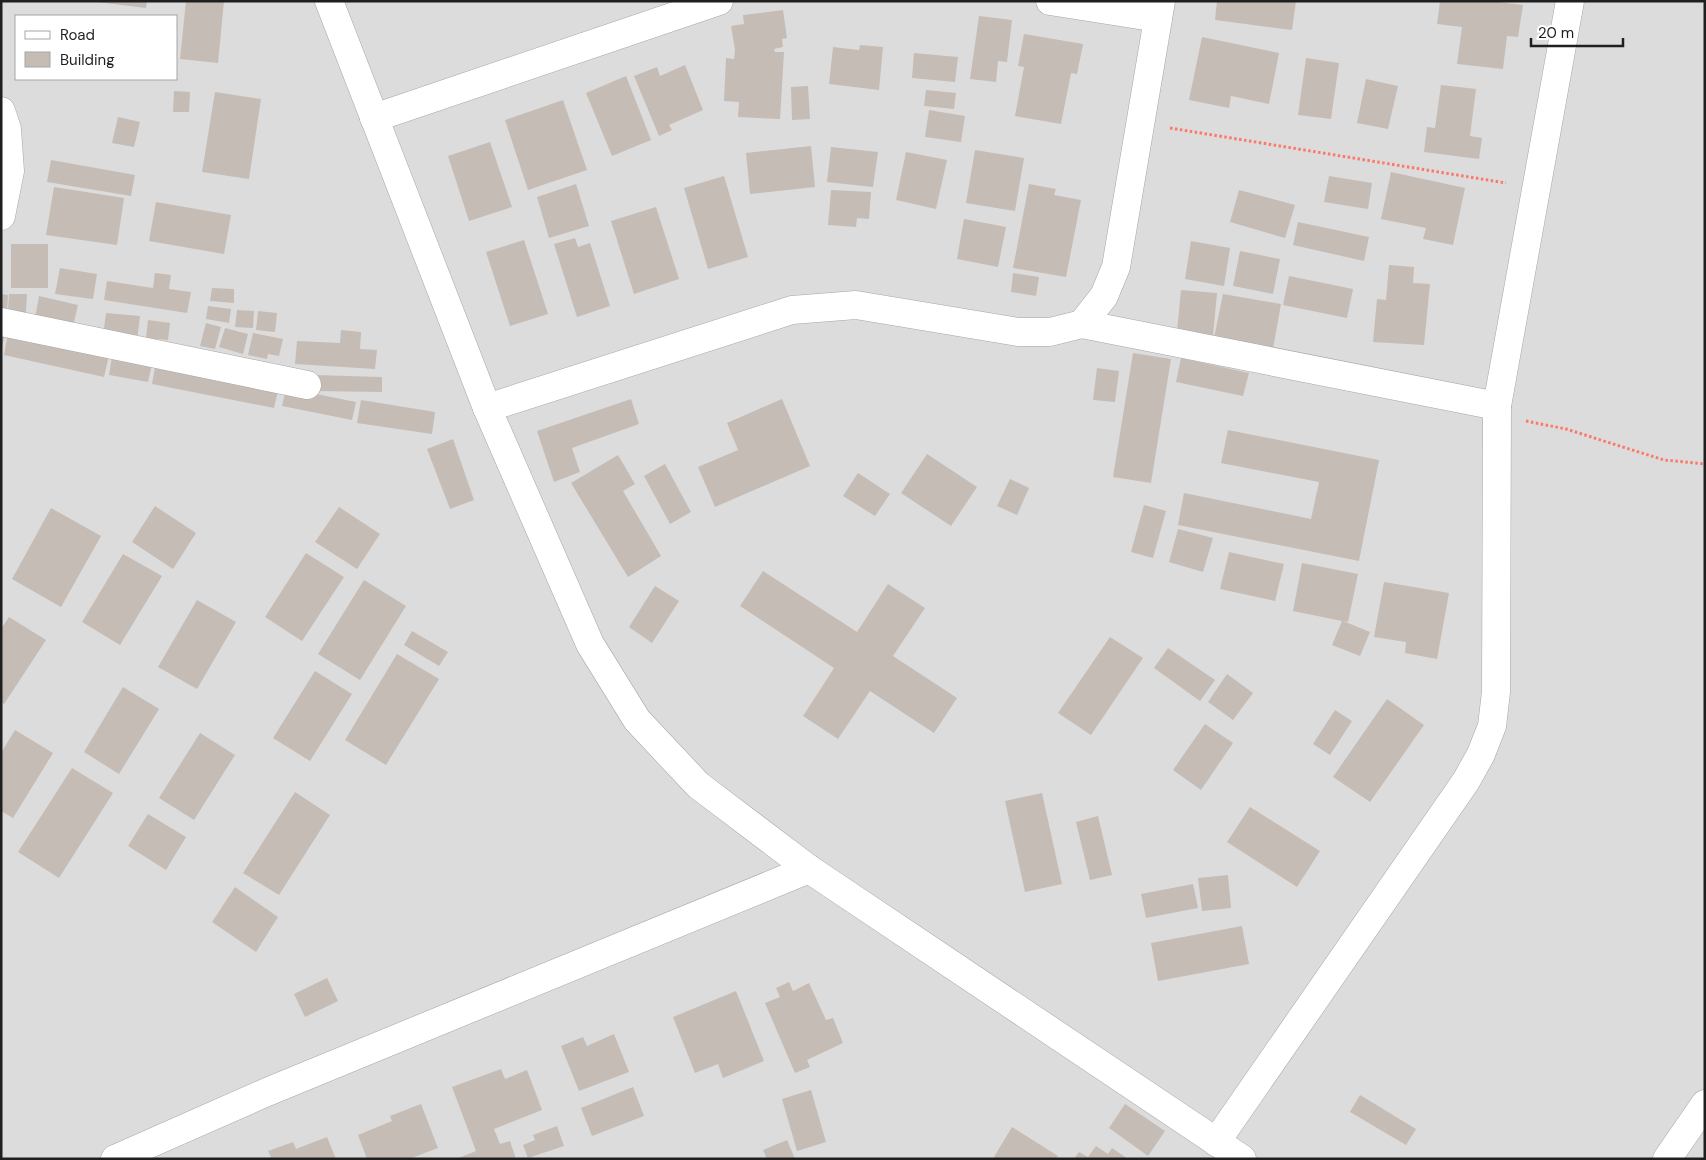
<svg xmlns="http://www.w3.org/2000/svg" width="1706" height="1160" viewBox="0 0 1706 1160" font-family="'DM Sans',sans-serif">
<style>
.residential{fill:#dddcdc;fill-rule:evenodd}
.building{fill:#c5bcb5}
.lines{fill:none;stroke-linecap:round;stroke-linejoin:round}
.minor-casing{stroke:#a6a6a6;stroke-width:29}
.path{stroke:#fc786b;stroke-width:3;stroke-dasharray:2.5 2.5;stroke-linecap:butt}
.minor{stroke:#fff;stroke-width:28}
</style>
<rect width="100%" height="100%" fill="#f0ece5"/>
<path class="residential" d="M1,1H1705V1159H1ZM16,16H176V79H16Z"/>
<g class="building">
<path d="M97,1H147L146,8L97,2Z"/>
<path d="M186,1H224L218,63L180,59Z"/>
<path d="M1217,1H1296L1292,30L1215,20Z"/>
<path d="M1440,1H1490L1523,5L1518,37L1507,36L1503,69L1457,64L1462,27L1437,24Z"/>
<path d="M783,10L787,38L782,39L783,47L774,49L775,52H784L780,119L738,117L739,102L724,101L726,58L734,59L735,50L731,26L744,24L743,15Z"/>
<path d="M979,16L1012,20L1007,62L998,61L996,82L970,79Z"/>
<path d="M1024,34L1083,44L1077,74L1071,73L1061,124L1015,116L1024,67L1018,66Z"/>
<path d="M1202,37L1279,53L1269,104L1231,96L1229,108L1189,100Z"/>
<path d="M860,45L883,47L879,90L829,84L833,47L859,50Z"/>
<path d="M914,53L958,57L955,82L912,78Z"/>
<path d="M1306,58L1339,63L1331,119L1298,115Z"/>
<path d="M685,65L703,110L669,125L672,130L659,136L634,76L657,67L660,76Z"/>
<path d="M626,76L651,140L612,156L586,93Z"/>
<path d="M1366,79L1398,86L1388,129L1357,123Z"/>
<path d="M1441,85L1476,89L1470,136L1482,138L1479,159L1424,152L1427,127L1435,128Z"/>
<path d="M808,86L810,119L792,120L791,87Z"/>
<path d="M926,90L956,93L954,109L924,106Z"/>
<path d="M174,91L190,92L189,112H173Z"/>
<path d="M215,92L261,99L249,179L202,172Z"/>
<path d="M563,100L587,170L528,190L505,120Z"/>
<path d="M929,110L965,116L961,142L925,137Z"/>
<path d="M118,117L140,122L134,147L112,143Z"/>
<path d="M490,142L512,207L469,221L448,156Z"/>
<path d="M811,146L815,187L750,194L746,153Z"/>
<path d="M831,147L878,152L873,187L827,182Z"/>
<path d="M975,150L1024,158L1015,211L966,203Z"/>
<path d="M906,152L947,160L936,209L896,200Z"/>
<path d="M51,160L135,175L131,196L47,182Z"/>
<path d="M1391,172L1465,188L1453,245L1423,239L1426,228L1381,219Z"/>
<path d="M724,176L748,257L708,269L684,188Z"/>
<path d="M1329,176L1372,183L1368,209L1324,202Z"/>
<path d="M576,184L589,226L549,238L537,197Z"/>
<path d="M1029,184L1056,189L1054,195L1081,200L1066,277L1013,268Z"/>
<path d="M54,187L124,198L117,245L46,235Z"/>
<path d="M831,190L871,192L869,219L857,218L856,227L828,225Z"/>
<path d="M1239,190L1295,205L1285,238L1230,222Z"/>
<path d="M156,202L231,215L224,254L149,241Z"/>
<path d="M656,207L679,279L634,294L611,221Z"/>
<path d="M964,219L1006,227L998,267L957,259Z"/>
<path d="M1298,222L1369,237L1364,261L1293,245Z"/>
<path d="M575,238L578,247L590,243L610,306L577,317L554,244Z"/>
<path d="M524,240L548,314L510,326L486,252Z"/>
<path d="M1191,241L1230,248L1224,286L1185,279Z"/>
<rect x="11" y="244" width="37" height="44"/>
<path d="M1240,251L1280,259L1273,294L1233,286Z"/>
<path d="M1389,265L1414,267L1413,283L1430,284L1424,345L1373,342L1377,299L1386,300Z"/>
<path d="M60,268L97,274L93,299L55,294Z"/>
<path d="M155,273L171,275L169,289L191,292L187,313L104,300L107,281L153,288Z"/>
<path d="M1013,273L1039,277L1036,296L1011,292Z"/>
<path d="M1289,276L1353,289L1347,318L1283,305Z"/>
<path d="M212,288L234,289V303L210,301Z"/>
<path d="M1181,290L1217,293L1213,336L1177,332Z"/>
<path d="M1,294L8,295L7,313H1Z"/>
<path d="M9,294H27L26,312H8Z"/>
<path d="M1223,294L1281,304L1273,349L1214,338Z"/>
<path d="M39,296L78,305L73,326L35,318Z"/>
<path d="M208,306L231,309L229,323L206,319Z"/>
<path d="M237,310L254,311L253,328L235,327Z"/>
<path d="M258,311L277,313L275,332L256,330Z"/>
<path d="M106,313L140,316L137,340L103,336Z"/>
<path d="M148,320L170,323L168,340L146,338Z"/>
<path d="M206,323L221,327L215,349L200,346Z"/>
<path d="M225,328L248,334L243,354L219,347Z"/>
<path d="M341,330L361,332L360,349L377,350L375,369L295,364L297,341L340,343Z"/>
<path d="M1,332L5,333L2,348H1Z"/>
<path d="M8,333L109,355L104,377L4,355Z"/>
<path d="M253,333L283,339L279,356L268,354L267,359L248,355Z"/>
<path d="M1133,353L1171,359L1151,483L1113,477Z"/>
<path d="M112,357L152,364L148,382L109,375Z"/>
<path d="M1181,358L1249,373L1243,396L1176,382Z"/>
<path d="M156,362L279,386L274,408L152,384Z"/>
<path d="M1097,368L1119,371L1115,402L1093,400Z"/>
<path d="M314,375L382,377V392L314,391Z"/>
<path d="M286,388L356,402L352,420L282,406Z"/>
<path d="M631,399L639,424L572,448L580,472L554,482L537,431Z"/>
<path d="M782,399L810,466L715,507L698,467L738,450L727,423Z"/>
<path d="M361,400L435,412L432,434L357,423Z"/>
<path d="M1228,430L1379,460L1359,561L1178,525L1184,493L1311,519L1319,482L1221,463Z"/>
<path d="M453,439L474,500L450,509L427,449Z"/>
<path d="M927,454L977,487L951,526L901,493Z"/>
<path d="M618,455L635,484L623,491L661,556L628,577L571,483Z"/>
<path d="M665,464L691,512L670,524L644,476Z"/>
<path d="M858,473L890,494L875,516L843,496Z"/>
<path d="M1010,479L1029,488L1017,515L997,506Z"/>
<path d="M1144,505L1166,511L1153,558L1131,552Z"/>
<path d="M155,506L196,533L173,569L132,542Z"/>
<path d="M339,507L380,534L357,569L315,542Z"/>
<path d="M51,508L101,536L61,607L12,579Z"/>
<path d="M1178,529L1213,538L1203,572L1169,562Z"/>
<path d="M1229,552L1284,564L1275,601L1220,589Z"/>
<path d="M306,553L344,577L302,641L265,617Z"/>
<path d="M123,554L162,576L120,645L82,622Z"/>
<path d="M1302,563L1358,574L1348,622L1343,621L1370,632L1360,656L1332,645L1342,621L1293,611Z"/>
<path d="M763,571L857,632L888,584L925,608L893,656L957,698L934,733L870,691L838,739L803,716L834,668L740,606Z"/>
<path d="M364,580L406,606L360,680L318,654Z"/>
<path d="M1384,582L1449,593L1437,659L1405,653L1406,642L1374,637Z"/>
<path d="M655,586L679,601L652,643L629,627Z"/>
<path d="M197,600L236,622L197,689L158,667Z"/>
<path d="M9,617L46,640L4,704L1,702V629Z"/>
<path d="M412,631L448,652L439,666L404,645Z"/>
<path d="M1110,637L1143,658L1091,735L1058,713Z"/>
<path d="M1168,648L1215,680L1200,701L1154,668Z"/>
<path d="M397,654L439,679L386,765L345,740Z"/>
<path d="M315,671L352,694L310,761L273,738Z"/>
<path d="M1227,674L1253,693L1233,720L1208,702Z"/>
<path d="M123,687L159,709L119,774L84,752Z"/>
<path d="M1387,699L1424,725L1370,802L1333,777Z"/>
<path d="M1335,710L1352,721L1330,755L1313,744Z"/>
<path d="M1205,724L1233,743L1201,790L1173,770Z"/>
<path d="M15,730L53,753L13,818L1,811V753Z"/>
<path d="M200,733L235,755L194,820L159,798Z"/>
<path d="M72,768L113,793L59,878L18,852Z"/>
<path d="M295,792L330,815L279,895L243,873Z"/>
<path d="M1042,793L1062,884L1025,892L1005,801Z"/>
<path d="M1250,807L1320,851L1297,887L1227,842Z"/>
<path d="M148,814L186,837L166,870L128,846Z"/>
<path d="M1098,816L1112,875L1090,880L1076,822Z"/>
<path d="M1228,875L1231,908L1202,911L1198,878Z"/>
<path d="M1193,884L1198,908L1146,918L1141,894Z"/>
<path d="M235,887L278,917L256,952L212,922Z"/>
<path d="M1242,926L1249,964L1158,981L1151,943Z"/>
<path d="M327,978L338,1001L305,1017L294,994Z"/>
<path d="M789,982L793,991L809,983L826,1020L833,1018L843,1043L807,1060L810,1067L795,1073L765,1003L780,997L776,988Z"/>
<path d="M736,991L764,1061L723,1078L718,1064L695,1073L673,1017Z"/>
<path d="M614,1034L629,1072L579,1091L561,1046L583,1037L587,1046Z"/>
<path d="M501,1069L505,1079L527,1070L542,1110L494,1129L500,1144L510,1141L516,1159H456L476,1151L452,1087Z"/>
<path d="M633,1087L644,1116L592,1136L581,1108Z"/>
<path d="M811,1090L826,1142L797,1151L782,1099Z"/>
<path d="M1360,1095L1416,1129L1406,1145L1350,1112Z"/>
<path d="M421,1104L438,1148L409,1159H367L358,1135L392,1121L390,1116Z"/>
<path d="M1125,1104L1165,1131L1148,1156L1109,1128Z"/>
<path d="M557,1126L564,1146L528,1158L523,1145L535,1140L533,1135Z"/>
<path d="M1012,1127L1058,1156L1056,1159H996L994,1157Z"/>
<path d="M327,1137L336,1159H266L271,1157L268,1151L293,1142L296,1149Z"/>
<path d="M787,1140L795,1159H767L763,1150Z"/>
<path d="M1096,1146L1108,1154L1112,1148L1128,1159H1074L1079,1152L1088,1157Z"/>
</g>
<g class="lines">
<defs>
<g id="minor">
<path d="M329,1L487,408L590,644L637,720L698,785L809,869L1242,1159"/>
<path d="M1050,1L1158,18"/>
<path d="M1,111L7,129L10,171L1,216"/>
<path d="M374,118L719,1"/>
<path d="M1,322L307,385"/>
<path d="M1082,324L1497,406"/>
<path d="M487,408L792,310L856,305L1018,332H1050L1082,324L1104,296L1116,267L1161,1"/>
<path d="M1216,1142L1466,781L1481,754L1492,726L1496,692L1497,406L1570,1"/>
<path d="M115,1159L267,1092L809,869"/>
<path d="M1667,1159L1705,1104"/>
</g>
</defs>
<use href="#minor" class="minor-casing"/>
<g class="path">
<path d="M1170,128L1506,183"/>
<path d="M1526,421L1566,429L1664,460L1705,464"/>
</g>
<use href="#minor" class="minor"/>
</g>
<rect width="1706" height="1160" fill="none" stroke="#1f1f1f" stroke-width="5"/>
<rect x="15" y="15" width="162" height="65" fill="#ffffff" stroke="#a5a5a5"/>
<rect x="25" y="31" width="25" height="8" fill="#ffffff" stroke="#a5a5a5"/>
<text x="60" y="40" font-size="15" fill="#1f1f1f">Road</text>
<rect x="25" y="52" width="25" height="15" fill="#c5bcb5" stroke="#a5a5a5"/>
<text x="60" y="65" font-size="15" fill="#1f1f1f">Building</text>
<path d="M1531 38v8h92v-8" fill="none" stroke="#1f1f1f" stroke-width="2.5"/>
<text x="1538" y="38" font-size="15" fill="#1f1f1f" stroke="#ffffff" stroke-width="4" paint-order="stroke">20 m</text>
</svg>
